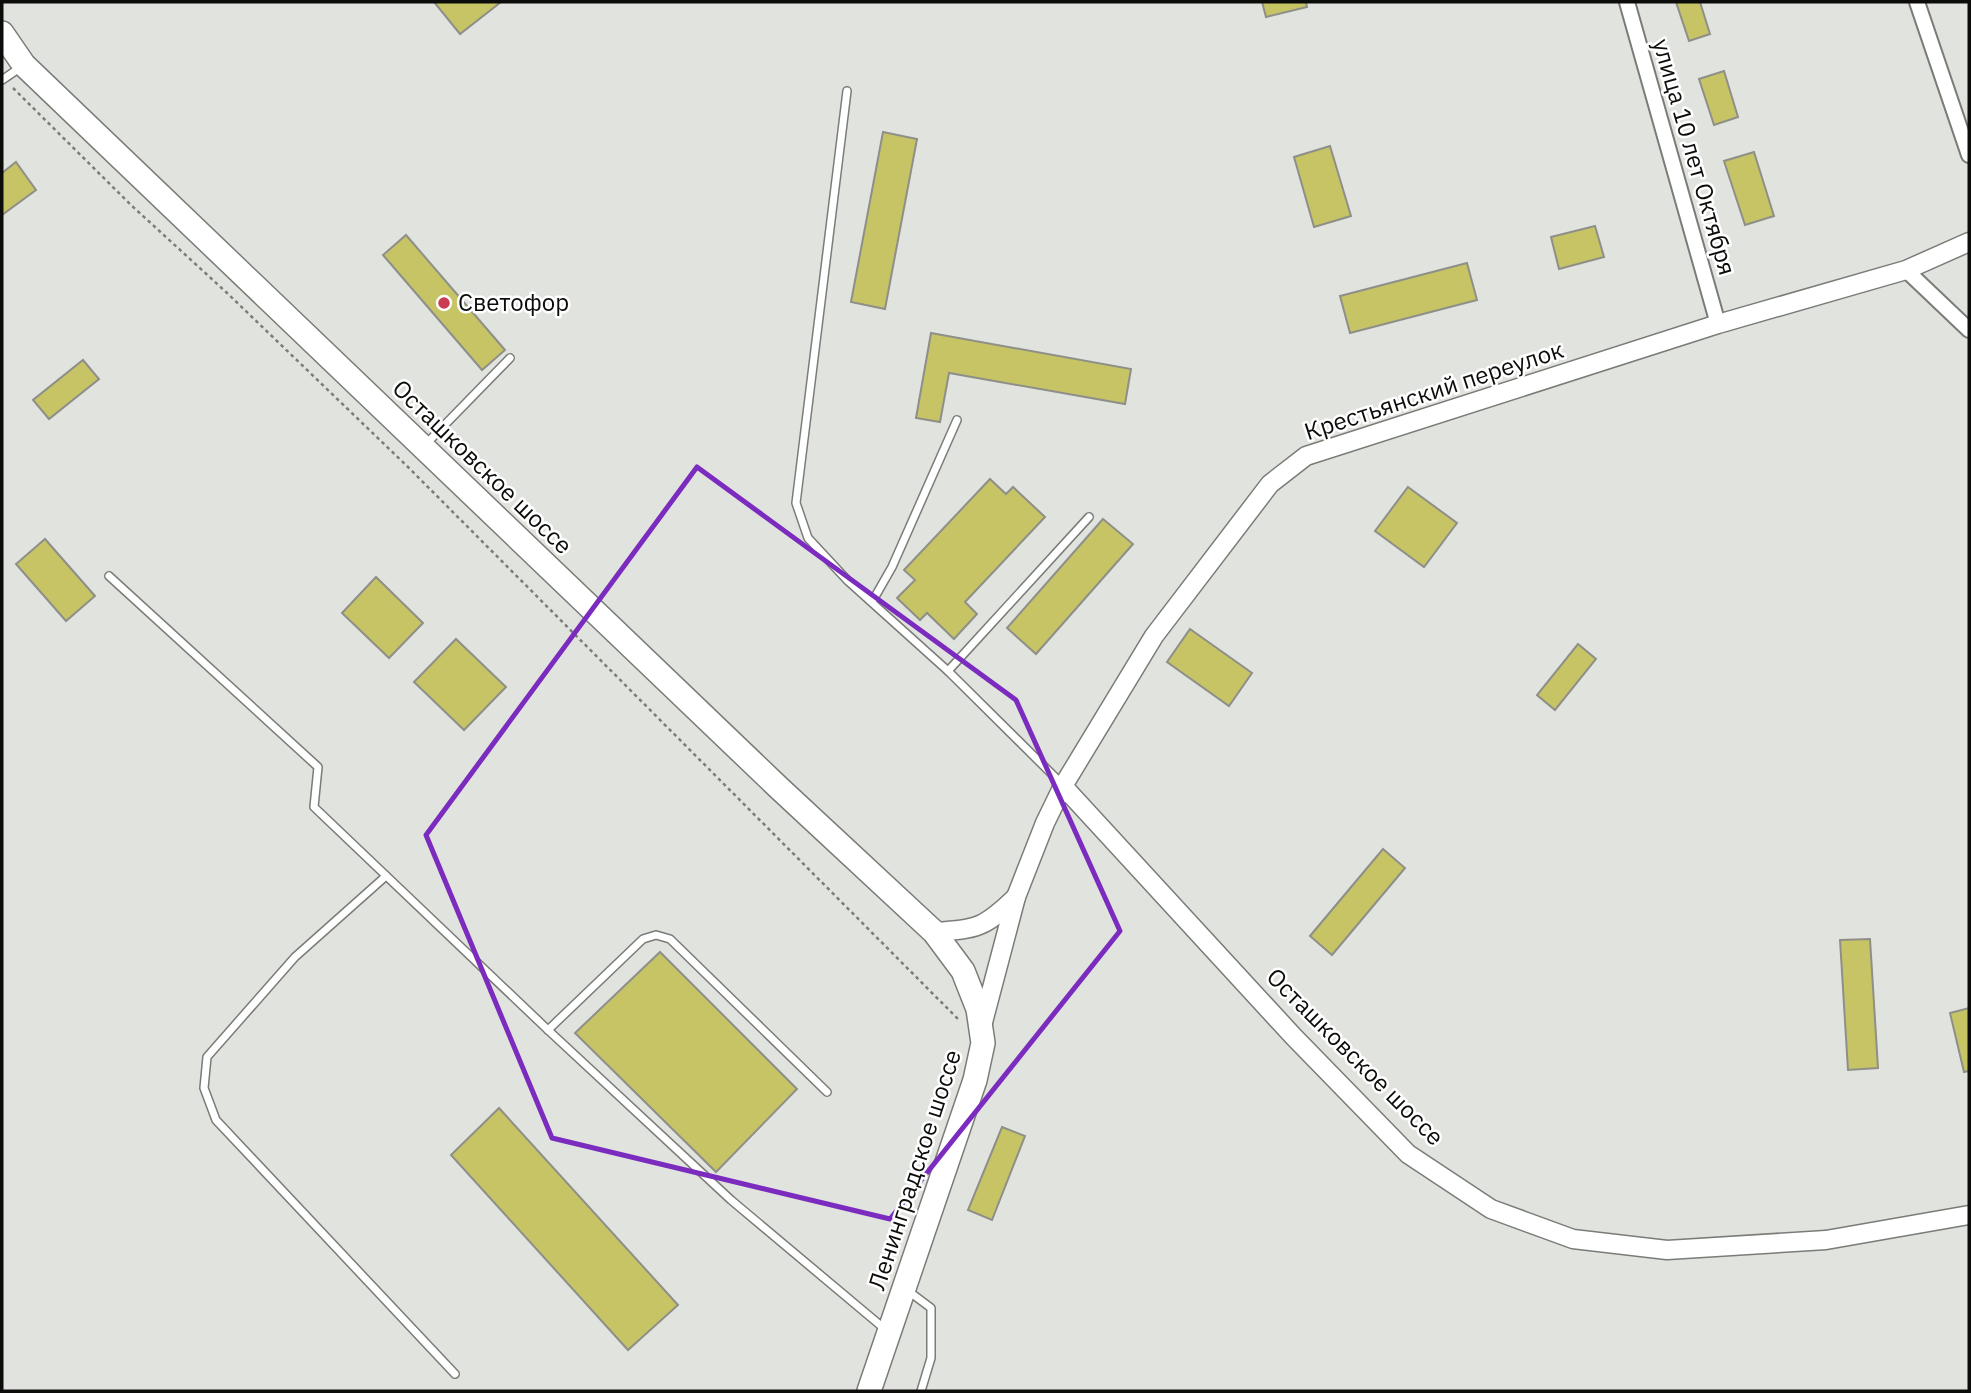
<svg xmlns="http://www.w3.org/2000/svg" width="1971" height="1393" viewBox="0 0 1971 1393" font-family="'IBM Plex Sans',sans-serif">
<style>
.building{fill:#c6c465;stroke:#8f8f89;stroke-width:2}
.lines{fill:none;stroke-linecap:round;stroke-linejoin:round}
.service-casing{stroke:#797c77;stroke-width:10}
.minor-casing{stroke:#797c77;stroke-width:18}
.tertiary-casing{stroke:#797c77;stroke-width:21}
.primary-casing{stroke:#797c77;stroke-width:26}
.path{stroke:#7b7d79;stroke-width:2.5;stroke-dasharray:3.5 3.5;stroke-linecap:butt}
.service{stroke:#fff;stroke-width:7}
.minor{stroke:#fff;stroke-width:14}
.tertiary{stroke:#fff;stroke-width:18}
.primary{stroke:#fff;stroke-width:23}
.marked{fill:none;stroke:#7b2cbf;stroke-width:5;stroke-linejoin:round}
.poi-dot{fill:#cb3b51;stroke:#fff;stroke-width:2.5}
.labels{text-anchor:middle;stroke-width:5;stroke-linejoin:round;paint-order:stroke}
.street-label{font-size:24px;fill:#0c0d0b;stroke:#fff}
.poi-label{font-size:24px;fill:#0c0d0b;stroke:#fff;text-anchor:start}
</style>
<rect width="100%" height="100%" fill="#e1e4de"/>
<g class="building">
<path d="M434,2H501L460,34Z"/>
<path d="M1262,2H1306L1307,7L1266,17Z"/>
<path d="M1676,2H1700L1710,34L1689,41Z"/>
<path d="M1724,71L1738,117L1714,125L1699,79Z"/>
<path d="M883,132L917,139L885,309L851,302Z"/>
<path d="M1330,146L1351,216L1314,227L1294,157Z"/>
<path d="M1754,152L1774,216L1745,225L1724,161Z"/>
<path d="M16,162L36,190L2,215V173Z"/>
<path d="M1595,226L1604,257L1559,269L1551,237Z"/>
<path d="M406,235L505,350L482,370L383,255Z"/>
<path d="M1467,263L1477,300L1350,333L1340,296Z"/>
<path d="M931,333L1131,369L1125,404L949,373L940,422L916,418Z"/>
<path d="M83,360L99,379L49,419L33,400Z"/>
<path d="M990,479L1006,494L1013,487L1045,517L965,602L977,614L954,639L927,613L920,620L897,598L915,580L904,570Z"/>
<path d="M1408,487L1457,523L1424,567L1375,531Z"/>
<path d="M1103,519L1133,544L1036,654L1007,628Z"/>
<path d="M45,539L95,596L66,621L16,564Z"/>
<path d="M376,577L423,623L389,658L342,613Z"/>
<path d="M1190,629L1252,673L1229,706L1167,662Z"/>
<path d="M456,639L506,687L464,730L414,682Z"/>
<path d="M1578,644L1596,659L1555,710L1537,695Z"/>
<path d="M1383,849L1405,868L1332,955L1310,936Z"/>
<path d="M1870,939L1878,1068L1848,1070L1840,940Z"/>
<path d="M660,952L797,1089L716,1172L575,1033Z"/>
<path d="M1969,1008V1071L1964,1072L1950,1013Z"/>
<path d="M499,1108L678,1305L628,1350L451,1155Z"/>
<path d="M1002,1127L1025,1136L992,1220L968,1210Z"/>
</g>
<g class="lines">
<defs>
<g id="service">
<path d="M2,80L21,67"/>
<path d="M847,91L796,503L808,538L848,581L948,671L1063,785"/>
<path d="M426,444L510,358"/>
<path d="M109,576L318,767L314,807L548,1030L731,1200L886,1330"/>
<path d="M872,602L892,567L957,420"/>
<path d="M948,671L1089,517"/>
<path d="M386,876L295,957L207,1057L204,1088L216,1120L455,1374"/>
<path d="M548,1030L643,939L656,935L670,939L827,1092"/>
<path d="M907,1290L931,1308V1358L921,1391"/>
</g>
<g id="minor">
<path d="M1627,2L1718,324"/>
<path d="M1917,2L1969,155"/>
<path d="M1906,270L1969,330"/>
</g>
<g id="tertiary">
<path d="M1063,786L1293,1036L1408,1154L1491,1209L1573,1239L1667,1250L1826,1240L1969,1215"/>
<path d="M934,932C978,929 984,928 1016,897"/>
<path d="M982,1026L1016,897L1045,823L1063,786L1154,636L1270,484L1306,456L1718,324L1906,270L1969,242"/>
</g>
<path id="primary" d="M2,33L24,65L778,787L934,932L963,971L978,1009L983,1043L975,1080L869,1391"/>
</defs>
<use href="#service" class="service-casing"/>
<use href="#minor" class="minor-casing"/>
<use href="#tertiary" class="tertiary-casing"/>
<use href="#primary" class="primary-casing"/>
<path class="path" d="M13,88L131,205L226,292L409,468L958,1019"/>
<use href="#service" class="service"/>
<use href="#minor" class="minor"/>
<use href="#tertiary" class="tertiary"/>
<use href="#primary" class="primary"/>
</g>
<path class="marked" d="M697,467L1016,700L1120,931L890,1219L552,1138L426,835Z"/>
<circle class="poi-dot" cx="444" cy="303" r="7"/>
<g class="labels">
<g class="street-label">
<text transform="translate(1694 157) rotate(74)" y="8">улица 10 лет Октября</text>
<text transform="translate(1434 391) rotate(-18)" y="8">Крестьянский переулок</text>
<text transform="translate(482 467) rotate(44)" y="8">Осташковское шоссе</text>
<text transform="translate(1355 1057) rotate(45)" y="8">Осташковское шоссе</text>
<text transform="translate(915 1170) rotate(-72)" y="8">Ленинградское шоссе</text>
</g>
<g class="poi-label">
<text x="458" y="311">Светофор</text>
</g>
</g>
<rect width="1971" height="1393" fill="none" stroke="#0c0d0b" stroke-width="7"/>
</svg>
